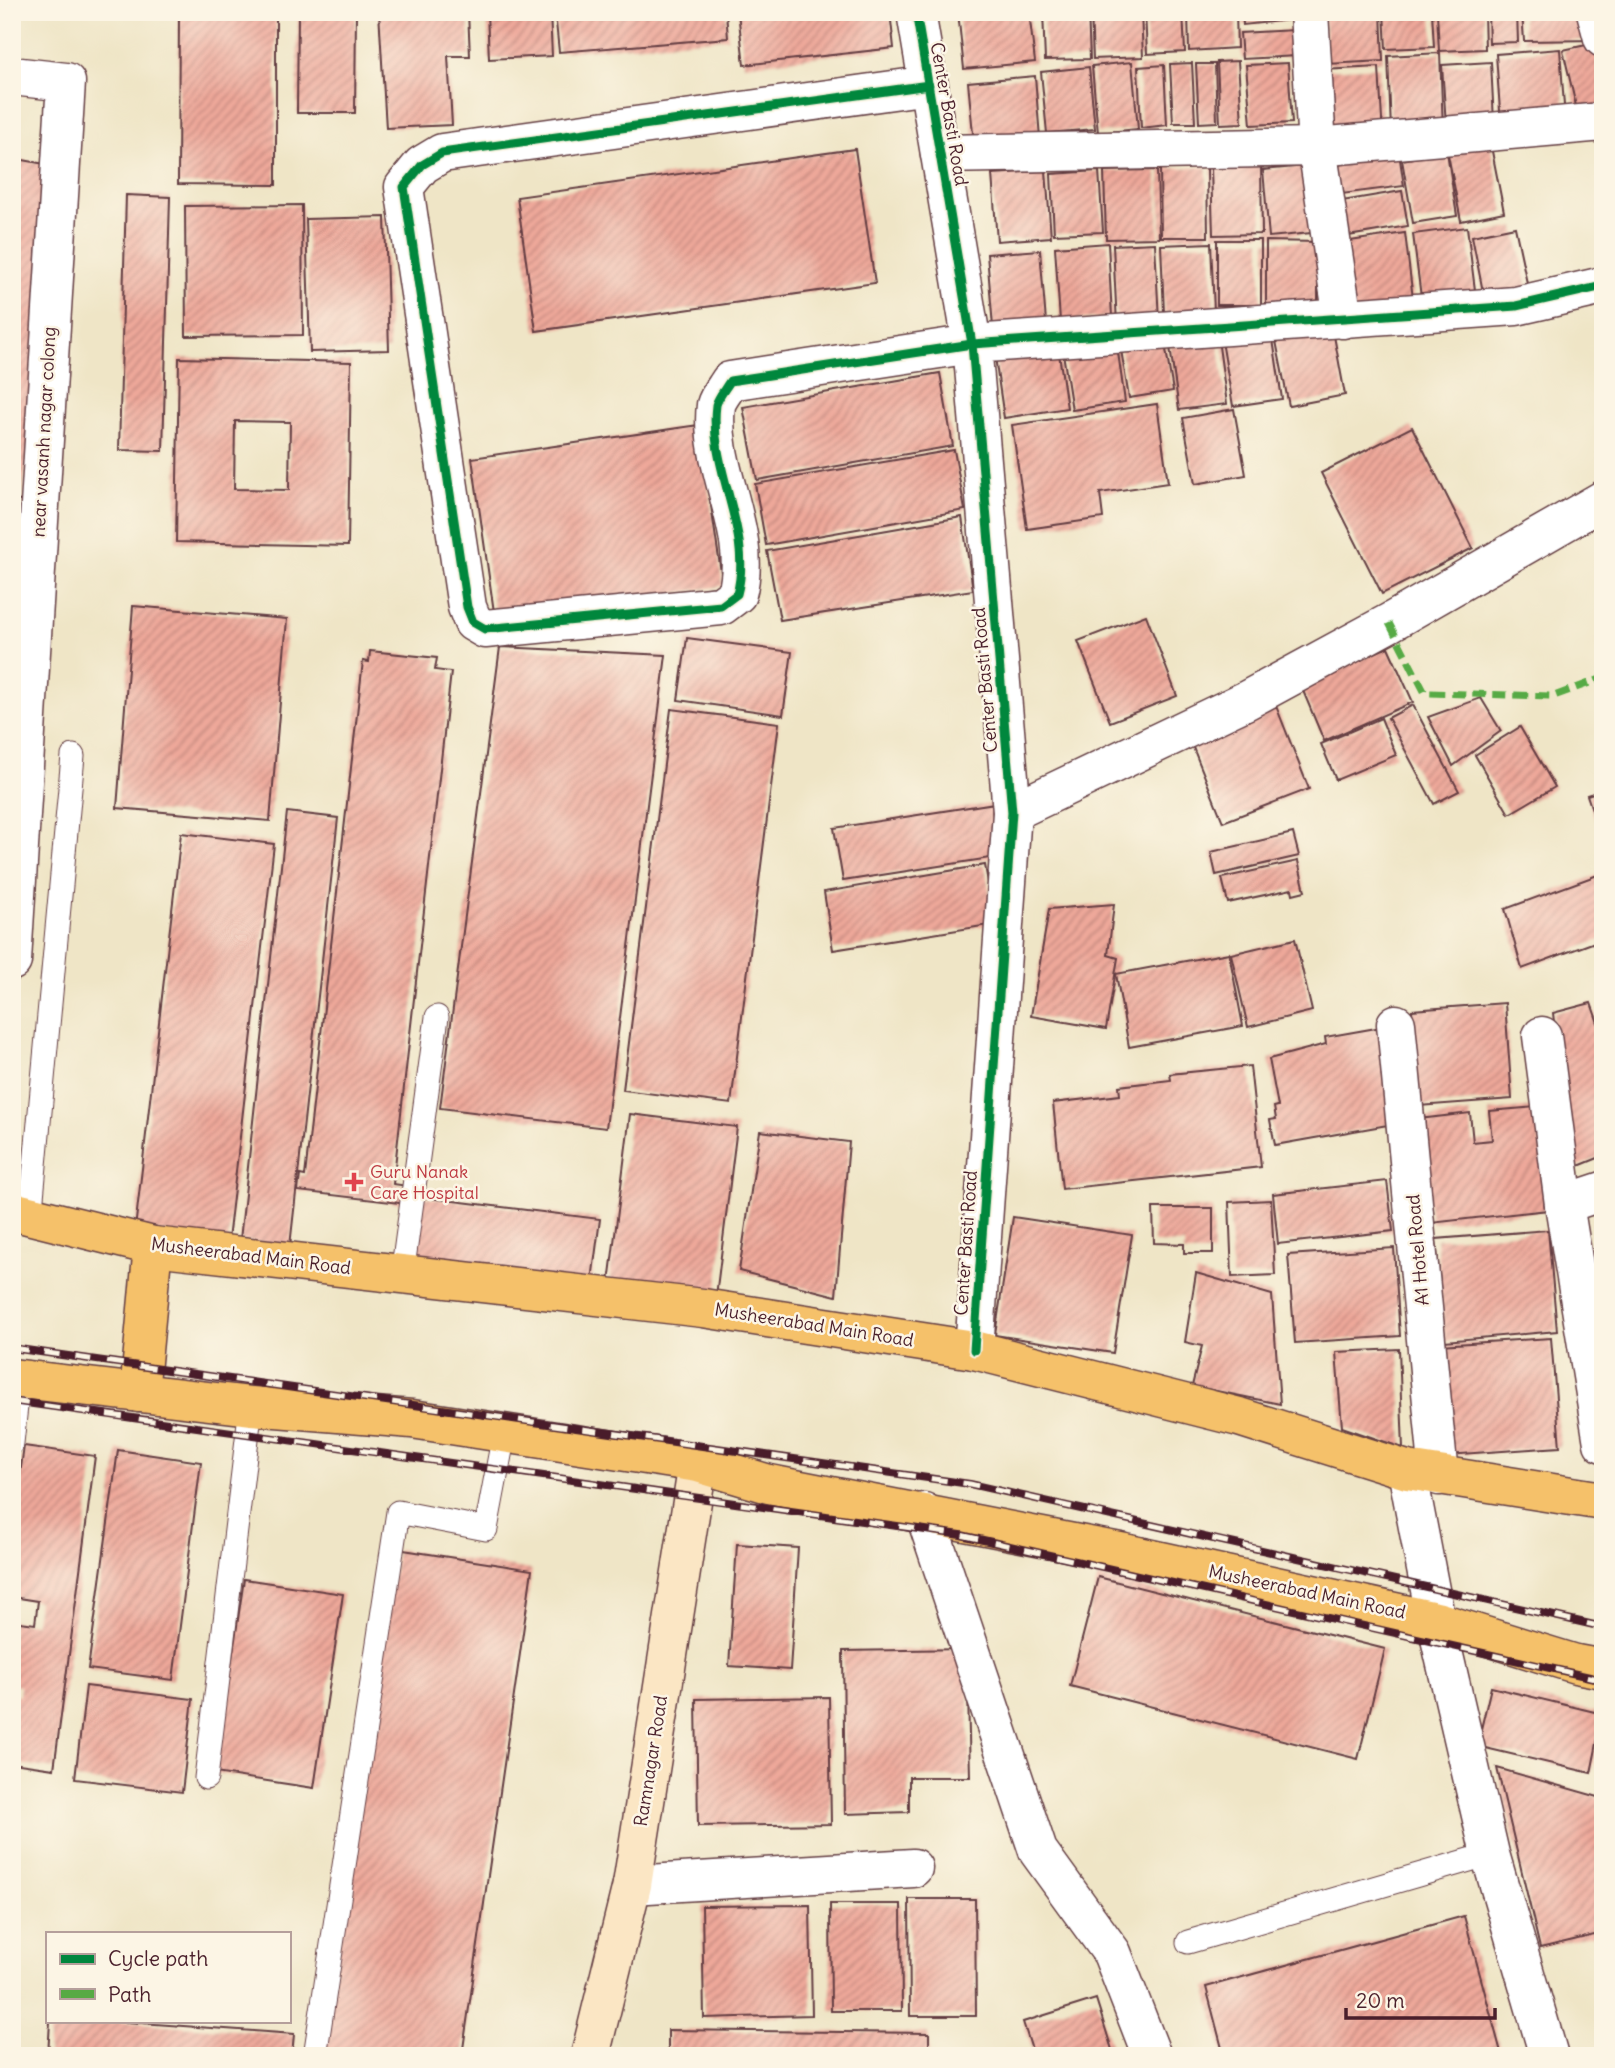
<svg xmlns="http://www.w3.org/2000/svg" width="1615" height="2068" viewBox="0 0 1615 2068" font-family="Delius,sans-serif">
<style>
.building{fill:url(#building-hatch);fill-rule:evenodd}
.lines{fill:none;stroke-linecap:round;stroke-linejoin:round}
.service-casing{stroke:#633d42;stroke-width:25}
.minor-casing{stroke:#633d42;stroke-width:41}
.tertiary-casing{stroke:#633d42;stroke-width:41}
.secondary-casing{stroke:#633d42;stroke-width:41}
.primary-casing{stroke:#633d42;stroke-width:41}
.service{stroke:#fff;stroke-width:23}
.minor{stroke:#fff;stroke-width:38}
.tertiary{stroke:#fff;stroke-width:38}
.secondary{stroke:#fbe6c4;stroke-width:38}
.primary{stroke:#f5c16b;stroke-width:38}
.rail-casing{stroke:#4a1f2b;stroke-width:8}
.rail{stroke:#fcf5e5;stroke-width:5;stroke-dasharray:16;stroke-linecap:butt}
.quiet{stroke:#57aa44;stroke-width:7;stroke-dasharray:14 7;stroke-linecap:butt}
.cycleway-casing{stroke:#fcf5e5;stroke-width:13}
.cycleway{stroke:#00873e;stroke-width:9}
.health-dot{fill:#e0444e;stroke:#fcf5e5;stroke-width:2.5}
.labels{text-anchor:middle;stroke-width:5;stroke-linejoin:round;paint-order:stroke}
.street-label{font-size:18px;fill:#4a1f2b;stroke:#fcf5e5}
.health-label{font-size:18px;fill:#be3a42;stroke:#fcf5e5;text-anchor:start}
</style>
<defs>
<pattern id="building-hatch" width="6" height="6" patternUnits="userSpaceOnUse" patternTransform="scale(1.75)"><rect width="6" height="6" fill="#eea89a"/><path d="M-1 1l2-2M0 6l6-6M5 7l2-2" fill="none" stroke="#c3887e"/></pattern>
</defs>
<rect width="100%" height="100%" fill="#fcf5e5"/>
<filter id="ink" filterUnits="userSpaceOnUse"><feTurbulence type="fractalNoise" baseFrequency=".0143" numOctaves="2"/><feDisplacementMap in="SourceGraphic" scale="14" xChannelSelector="R" yChannelSelector="G"/><feConvolveMatrix kernelMatrix="1 2 1 2 8 2 1 2 1" color-interpolation-filters="sRGB"/></filter>
<filter id="wash" filterUnits="userSpaceOnUse"><feTurbulence type="fractalNoise" baseFrequency=".00686" numOctaves="4" result="noise"/><feDisplacementMap in="SourceGraphic" scale="28" xChannelSelector="R" yChannelSelector="G"/><feGaussianBlur stdDeviation="1.57" result="paint"/><feColorMatrix in="noise" values="0 0 0 0 0 0 0 0 0 0 0 0 0 0 0 0 0 1.4 0 .05"/><feComposite in="paint" operator="in"/></filter>
<g filter="url(#wash)">
<rect width="100%" height="100%" fill="#efe5c6"/>
<g id="blocks">
<g class="building">
<path d="M179,12H276V185L178,184Z"/>
<path d="M298,12H356L355,113H297Z"/>
<path d="M379,12H468L470,56H448L452,125L386,128Z"/>
<path d="M487,12H550L552,56L489,59Z"/>
<path d="M555,12H726L728,38L559,52Z"/>
<path d="M738,12H890L894,48L744,65Z"/>
<path d="M958,12H1029L1035,62L964,69Z"/>
<path d="M1043,12H1088L1090,59L1045,60Z"/>
<path d="M1091,12H1141L1143,57L1093,59Z"/>
<path d="M1145,12H1183L1185,52L1147,54Z"/>
<path d="M1188,12H1236L1237,48L1189,51Z"/>
<path d="M1242,12H1296L1297,19L1243,25Z"/>
<path d="M1324,12H1381L1383,61L1327,64Z"/>
<path d="M1384,12H1432L1434,47L1386,49Z"/>
<path d="M1437,12H1484L1485,49L1439,51Z"/>
<path d="M1488,12H1517L1518,42L1489,43Z"/>
<path d="M1522,12H1591L1598,40L1524,41Z"/>
<path d="M1295,30L1296,56L1242,59L1240,33Z"/>
<path d="M1600,42L1603,113L1579,119L1563,50Z"/>
<path d="M1560,49L1565,120L1501,125L1496,54Z"/>
<path d="M1440,53L1443,129L1391,130L1388,56Z"/>
<path d="M1238,61L1242,123L1220,124L1217,62Z"/>
<path d="M1132,62L1138,129L1098,133L1092,66Z"/>
<path d="M1491,62L1494,122L1446,125L1442,65Z"/>
<path d="M1192,63L1195,123H1173L1170,64Z"/>
<path d="M1288,63L1292,123L1251,125L1246,65Z"/>
<path d="M1196,64H1215L1217,122L1199,123Z"/>
<path d="M1164,65L1167,125L1141,128L1138,67Z"/>
<path d="M1089,67L1095,129L1047,133L1041,72Z"/>
<path d="M1379,67L1383,138L1327,141L1323,70Z"/>
<path d="M1035,76L1040,138L974,144L968,82Z"/>
<path d="M1489,136L1504,212L1461,221L1446,144Z"/>
<path d="M1398,146L1404,186L1334,195L1328,156Z"/>
<path d="M855,149L875,283L536,331L517,197Z"/>
<path d="M1447,152L1457,216L1413,223L1402,160Z"/>
<path d="M12,158L72,169L21,501L12,500Z"/>
<path d="M1317,165L1322,232L1269,237L1263,170Z"/>
<path d="M1261,166L1262,234L1213,235L1211,167Z"/>
<path d="M1207,167L1208,237H1161L1160,168Z"/>
<path d="M1157,170L1159,238L1106,239L1104,171Z"/>
<path d="M1046,171L1051,237L997,241L992,174Z"/>
<path d="M1099,171L1103,232L1054,234L1051,174Z"/>
<path d="M1402,191L1408,226L1342,237L1336,202Z"/>
<path d="M126,195L170,197L163,451L119,450Z"/>
<path d="M302,205L303,335L186,336L185,206Z"/>
<path d="M385,217L389,350L310,352L306,219Z"/>
<path d="M1467,227L1476,298L1422,305L1413,234Z"/>
<path d="M1515,227L1528,288L1484,297L1472,236Z"/>
<path d="M1405,233L1414,307L1352,314L1343,242Z"/>
<rect x="1217" y="240" width="44" height="65"/>
<path d="M1266,241L1318,242V310L1266,309Z"/>
<path d="M1108,243L1112,317L1060,321L1055,247Z"/>
<path d="M1155,243L1159,321L1117,324L1113,245Z"/>
<path d="M1211,243L1214,311L1164,313L1161,245Z"/>
<path d="M1040,250L1046,322L993,327L987,254Z"/>
<path d="M1332,325L1345,395L1289,406L1275,336Z"/>
<path d="M1163,332L1173,391L1129,398L1119,338Z"/>
<path d="M1272,333L1282,399L1233,406L1222,341Z"/>
<path d="M1116,338L1125,402L1072,410L1062,347Z"/>
<path d="M1218,339L1227,404L1179,410L1170,347Z"/>
<path d="M1058,347L1067,408L1004,418L995,357Z"/>
<path d="M179,358L351,362L348,546L176,542ZM235,421L290,422L289,490L234,489Z"/>
<path d="M940,373L953,446L757,480L743,407Z"/>
<path d="M1157,404L1168,483L1100,493L1103,518L1027,529L1012,425Z"/>
<path d="M1234,409L1246,475L1195,484L1183,418Z"/>
<path d="M699,425L723,586L495,619L472,458Z"/>
<path d="M1412,427L1473,548L1382,594L1321,473Z"/>
<path d="M954,450L965,510L766,545L755,484Z"/>
<path d="M962,517L973,590L780,620L767,551Z"/>
<path d="M133,606L287,619L270,821L117,808Z"/>
<path d="M1146,615L1177,696L1110,722L1078,641Z"/>
<path d="M687,638L792,652L783,715L678,700Z"/>
<path d="M500,647L666,655L606,1128L440,1108Z"/>
<path d="M1388,647L1413,702L1324,741L1301,686Z"/>
<path d="M370,651L437,658L435,670L451,672L393,1184L408,1186L407,1204L298,1191L300,1175L305,1176L363,661L369,662Z"/>
<path d="M1481,698L1501,731L1453,766L1428,717Z"/>
<path d="M1413,705L1459,791L1434,804L1388,718Z"/>
<path d="M1276,706L1309,789L1223,822L1190,740Z"/>
<path d="M671,709L779,723L731,1104L623,1090Z"/>
<path d="M1381,718L1396,755L1336,780L1321,744Z"/>
<path d="M1520,727L1555,787L1509,814L1475,755Z"/>
<path d="M1603,790V839H1602L1587,795Z"/>
<path d="M995,803L1003,856L843,881L834,828Z"/>
<path d="M287,812L338,818L290,1246L240,1240Z"/>
<path d="M181,833L274,844L228,1240L135,1229Z"/>
<path d="M1293,833L1299,856L1216,875L1211,852Z"/>
<path d="M1298,861L1305,891L1293,894L1292,889L1228,903L1222,878Z"/>
<path d="M985,865L995,924L833,950L824,892Z"/>
<path d="M1603,873V939L1522,969L1505,909Z"/>
<path d="M1114,904L1108,955L1118,958L1106,1029L1031,1016L1049,909Z"/>
<path d="M1295,939L1312,1011L1248,1027L1231,954Z"/>
<path d="M1229,953L1243,1026L1129,1047L1116,974Z"/>
<path d="M1505,1003L1512,1099L1419,1106L1412,1010Z"/>
<path d="M1591,1003L1603,1037V1156L1571,1169L1553,1013Z"/>
<path d="M1382,1027L1399,1123L1275,1145L1270,1120L1276,1119L1274,1107L1278,1106L1269,1059L1326,1044L1325,1037Z"/>
<path d="M1250,1066L1261,1167L1062,1189L1053,1103L1120,1095L1119,1086L1171,1080L1170,1074Z"/>
<path d="M1536,1107L1548,1210L1431,1223L1419,1119L1470,1113L1473,1142L1492,1140L1489,1111Z"/>
<path d="M630,1114L737,1127L716,1296L609,1283Z"/>
<path d="M760,1131L849,1142L836,1296L739,1271Z"/>
<path d="M1387,1181L1393,1231L1278,1244L1273,1194Z"/>
<path d="M421,1197L600,1219L591,1288L412,1266Z"/>
<path d="M1271,1200L1275,1275L1232,1277L1229,1202Z"/>
<path d="M1153,1208H1213V1253H1184V1244L1154,1243Z"/>
<path d="M1013,1217L1132,1235L1113,1353L995,1335Z"/>
<path d="M1548,1230L1557,1331L1445,1341L1436,1239Z"/>
<path d="M1394,1248L1400,1336L1295,1343L1288,1255Z"/>
<path d="M1196,1273L1272,1295L1280,1404L1192,1386L1202,1346L1185,1342Z"/>
<path d="M1551,1338L1560,1447L1447,1455L1439,1345Z"/>
<path d="M1399,1349L1403,1448L1342,1427L1336,1352Z"/>
<path d="M24,1446L95,1456L54,1769L12,1763V1695L19,1696L20,1686L12,1685V1621L35,1624L38,1601L12,1597V1531Z"/>
<path d="M118,1450L201,1462L173,1680L88,1669Z"/>
<path d="M737,1544L798,1548L790,1670L729,1666Z"/>
<path d="M397,1549L532,1570L462,2056H323Z"/>
<path d="M1098,1577L1385,1649L1358,1759L1070,1686Z"/>
<path d="M244,1579L343,1594L314,1788L215,1773Z"/>
<path d="M967,1649L970,1777H909V1812L845,1814L843,1651Z"/>
<path d="M86,1686L193,1699L182,1792L75,1779Z"/>
<path d="M1491,1687L1603,1714L1591,1773L1477,1746Z"/>
<path d="M829,1697L831,1824L698,1826L696,1699Z"/>
<path d="M1497,1768L1602,1798L1603,1933L1540,1948Z"/>
<path d="M909,1899H975L976,2016H910Z"/>
<path d="M830,1904H901L902,2011H831Z"/>
<path d="M810,1905L812,2015L704,2018L702,1906Z"/>
<path d="M1464,1916L1502,2056H1224L1206,1987Z"/>
<path d="M1096,1999L1114,2056H1034L1023,2022Z"/>
<path d="M50,2021H113L294,2034L292,2056H48Z"/>
<path d="M668,2030L929,2033V2056H668Z"/>
</g>
</g>
</g>
<g filter="url(#ink)">
<use href="#blocks" fill-opacity="0" stroke="#633d42" stroke-width="2"/>
<g class="lines">
<defs>
<g id="service">
<path d="M12,1206L32,1198L73,756"/>
<path d="M402,1275L437,1017"/>
<path d="M12,1443L19,1379"/>
<path d="M206,1778L251,1406"/>
<path d="M1188,1942L1490,1854"/>
<path d="M315,2056L398,1512L486,1529L504,1434"/>
</g>
<g id="minor">
<path d="M916,12L972,344L1012,812L974,1350"/>
<path d="M1309,12L1317,147L1343,319"/>
<path d="M1596,12L1603,38"/>
<path d="M12,76L66,82L12,961"/>
<path d="M929,85L442,153L422,165L404,187L467,607L473,622L485,629L721,606L737,594C754,532 708,468 716,405C718,397 726,388 730,381L972,344L1516,306L1603,286"/>
<path d="M940,154L1317,147L1603,122"/>
<path d="M1396,1024L1439,1476"/>
<path d="M1542,1036L1564,1204L1603,1443"/>
<path d="M1564,1204L1603,1191"/>
<path d="M1407,1470L1436,1621L1490,1854L1549,2056"/>
<path d="M924,1512L1038,1851L1112,1953L1152,2056"/>
<path d="M632,1885L913,1868"/>
</g>
<path id="tertiary" d="M1012,812L1247,700L1389,623L1603,500"/>
<path id="secondary" d="M590,2056L632,1885L698,1463"/>
<g id="primary">
<path d="M12,1211L153,1246L703,1308L974,1350L1239,1417L1407,1470L1603,1501"/>
<path d="M12,1378L251,1406L412,1419L698,1463L769,1484L1125,1553L1436,1621L1576,1664L1603,1669"/>
<path d="M139,1393L153,1246"/>
</g>
</defs>
<use href="#service" class="service-casing"/>
<use href="#minor" class="minor-casing"/>
<use href="#tertiary" class="tertiary-casing"/>
<use href="#secondary" class="secondary-casing"/>
<use href="#primary" class="primary-casing"/>
<use href="#service" class="service"/>
<use href="#minor" class="minor"/>
<use href="#tertiary" class="tertiary"/>
<use href="#secondary" class="secondary"/>
<use href="#primary" class="primary"/>
<defs>
<g id="rail">
<path d="M12,1348L970,1484L1603,1627"/>
<path d="M12,1401L961,1535L1603,1680"/>
</g>
</defs>
<use href="#rail" class="rail-casing"/>
<use href="#rail" class="rail"/>
<path class="quiet" d="M1389,623L1425,693L1554,696L1603,678"/>
<defs>
<g id="cycleway">
<path d="M916,12L972,344L1012,812L974,1350"/>
<path d="M929,85L442,153L422,165L404,187L467,607L473,622L485,629L721,606L737,594C754,532 708,468 716,405C718,397 726,388 730,381L972,344L1516,306L1603,286"/>
</g>
</defs>
<use href="#cycleway" class="cycleway-casing"/>
<use href="#cycleway" class="cycleway"/>
</g>
</g>
<path class="health-dot" d="M350.5 1171.5h7v7h7v7h-7v7h-7v-7h-7v-7h7z"/>
<g class="labels">
<g class="street-label">
<text transform="translate(949 114) rotate(80)" y="6">Center Basti Road</text>
<text transform="translate(44 432) rotate(-87)" y="6">near vasanh nagar colong</text>
<text transform="translate(985 680) rotate(-95)" y="6">Center Basti Road</text>
<text transform="translate(966 1243) rotate(-86)" y="6">Center Basti Road</text>
<text transform="translate(1418 1250) rotate(-95)" y="6">A1 Hotel Road</text>
<text transform="translate(251 1256) rotate(7)" y="6">Musheerabad Main Road</text>
<text transform="translate(814 1325) rotate(9)" y="6">Musheerabad Main Road</text>
<text transform="translate(1307 1592) rotate(12)" y="6">Musheerabad Main Road</text>
<text transform="translate(651 1761) rotate(-81)" y="6">Ramnagar Road</text>
</g>
<g class="health-label">
<text x="370" y="1178">Guru Nanak<tspan x="370" dy="21">Care Hospital</tspan></text>
</g>
</g>
<rect width="1615" height="2068" fill="none" stroke="#fcf5e5" stroke-width="42"/>
<rect x="46" y="1932" width="245" height="91" fill="#fcf5e5" stroke="#b59f9b" stroke-width="2"/>
<rect x="60" y="1954" width="35" height="10" fill="#00873e" stroke="#b59f9b" stroke-width="2"/>
<text x="108" y="1966" font-size="21" fill="#4a1f2b">Cycle path</text>
<rect x="60" y="1989" width="35" height="10" fill="#57aa44" stroke="#b59f9b" stroke-width="2"/>
<text x="108" y="2002" font-size="21" fill="#4a1f2b">Path</text>
<path d="M1346 2008v10h149v-10" fill="none" stroke="#4a1f2b" stroke-width="3.5"/>
<text x="1356" y="2008" font-size="21" fill="#4a1f2b" stroke="#fcf5e5" stroke-width="5" paint-order="stroke">20 m</text>
</svg>
